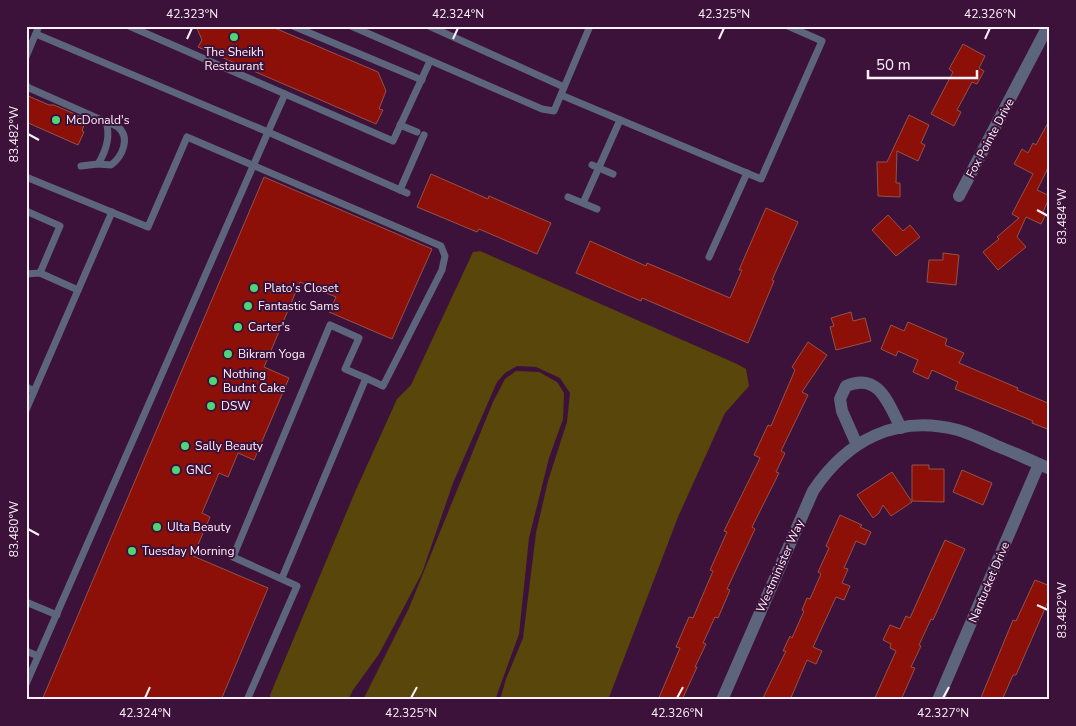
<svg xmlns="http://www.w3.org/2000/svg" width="1076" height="726" viewBox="0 0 1076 726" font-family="'Nunito Sans',sans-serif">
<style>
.green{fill:#59460a}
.building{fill:#8c1008;stroke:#935349}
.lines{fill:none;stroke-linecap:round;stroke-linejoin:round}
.lane{stroke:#5c657c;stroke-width:7}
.street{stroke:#5c657c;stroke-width:12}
.ticks{fill:none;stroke:#fcf1fa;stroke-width:2}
.poi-dot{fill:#4ed675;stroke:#3c123a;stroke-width:2}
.labels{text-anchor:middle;stroke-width:4;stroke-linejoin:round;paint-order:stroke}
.poi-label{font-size:12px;fill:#fcf1fa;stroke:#3c123a;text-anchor:start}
.street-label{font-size:12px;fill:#fcf1fa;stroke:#3c123a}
.neatline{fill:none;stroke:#fcf1fa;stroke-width:2}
.ticks-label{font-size:12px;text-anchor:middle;fill:#fcf1fa}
</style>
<rect width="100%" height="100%" fill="#3c123a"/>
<g class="green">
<path d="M480,251L737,364L746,369L749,386L725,413L678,517L608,700H500L506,679L523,638L536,533L548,481L567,422L570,393L560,378L536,367L517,366L505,373L497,382L453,483L422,573L379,654L353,690L348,700H271L270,695L355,492L397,399L411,385L473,252Z"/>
<path d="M516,371L539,372L557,382L564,393L563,419L549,458L529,538L519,634L495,700H363L409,608L493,402L505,379Z"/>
</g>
<g class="building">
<path d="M196,26H270L378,72L386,91L379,109L383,110L376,124L198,47L202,40Z"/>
<path d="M963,44L985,56L979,68L984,71L977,84L972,82L957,110L961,112L954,126L931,114L953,72L949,69Z"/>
<path d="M26,95L49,105H54L86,119L82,131L84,132L78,145L26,122Z"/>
<path d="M909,115L929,125L921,143L925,145L918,161L897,151L896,183H900V197L878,196L877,162H887Z"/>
<path d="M1050,119V164L1037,190L1050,196L1043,212L1046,214L1041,224L1026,217L1017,237L1026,247L998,270L983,252L999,239L997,237L1019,218L1012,214L1033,174L1014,164L1022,149L1028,153L1033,143L1036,145Z"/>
<path d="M431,174L488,199L489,196L551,223L537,254L479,229L477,232L417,207Z"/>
<path d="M264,177L432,249L392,339L329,312L336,297L300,282L264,367L289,378L254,460L238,453L228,477L219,473L202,513L210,517L193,556L268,588L221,700H42Z"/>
<path d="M766,208L798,222L772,280L774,281L748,343L642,298L641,301L576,273L590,241L646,266L647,263L730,298L742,270H739Z"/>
<path d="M888,215L903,231L910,225L920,237L896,256L872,230Z"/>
<path d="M943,253L959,255L956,285L927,282L929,260H943Z"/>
<path d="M851,312L853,321L865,318L871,341L836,350L830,327L834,326L831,318Z"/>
<path d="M908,322L947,339L945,345L964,353L959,363L1018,388L1017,390L1050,404V430L1032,423L1033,421L955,389L958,382L932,370L928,379L913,372L918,360L898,351L896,356L881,349L891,325L904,331Z"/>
<path d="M808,342L827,355L802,392L808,395L781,451L785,453L776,472L779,473L752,527L755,529L727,589L730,590L718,618L715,617L703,643L706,644L695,667H697L682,700H658L680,648L676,647L689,617L693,618L713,571L710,570L727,532L724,531L760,458L754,455L768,425L771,426L795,370L792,367Z"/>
<path d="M912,465H929V469H944V502L912,501Z"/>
<path d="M962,470L992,483L983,505L953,492Z"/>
<path d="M892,472L912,502L891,516L883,505L879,513L873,518L857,495Z"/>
<path d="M840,515L862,525L860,527L871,532L865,545L856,541L844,568L848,569L842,583L850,586L844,600L836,597L813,647L822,651L816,664L807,660L790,700H762L786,651H783L790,636L792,638L804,611L802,610L807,598L810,599L821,574L818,572L829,548L826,546Z"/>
<path d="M945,540L965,549L933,620L931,619L919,645L921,646L911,667L915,668L901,700H874L896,651L890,648L891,644L883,640L890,625L900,629L906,616L910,618Z"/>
<path d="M1035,580L1050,586V597L1016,675H1013L1002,700H980L1013,620L1016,621Z"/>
</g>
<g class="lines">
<g class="lane">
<path d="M129,26L393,141L430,61"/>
<path d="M293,26L422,80"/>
<path d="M351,26L542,109L554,111L590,26"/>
<path d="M429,26L564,87"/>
<path d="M36,34L268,132L285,94"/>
<path d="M26,57L39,26"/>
<path d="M26,84L27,87L106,122C111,137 106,151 98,164L81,166"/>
<path d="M561,95L761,179L822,41L788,26"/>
<path d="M400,125L417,132"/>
<path d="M98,164L111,165C122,157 131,138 118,127C115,125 110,123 106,122"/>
<path d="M592,165L613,174"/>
<path d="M26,177L148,227L187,137L441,246L445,256L442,270L383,386L366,378"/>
<path d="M400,190L424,135"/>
<path d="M568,197L597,209"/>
<path d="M583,203L620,120"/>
<path d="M26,211L60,226L40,273"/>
<path d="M709,257L747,173"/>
<path d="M26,274L40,273L78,290"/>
<path d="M26,387L34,391"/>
<path d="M26,410L112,212"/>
<path d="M26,602L57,615"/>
<path d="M26,651L38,656"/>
<path d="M26,684L268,132L407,193"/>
<path d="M247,700L297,586L233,557L330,325L359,338L345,369L366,378L282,578"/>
</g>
<g class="street">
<path d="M959,196L1048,26"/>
<path d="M857,445L842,411L840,399L846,386C879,372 888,403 901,428"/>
<path d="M722,700L813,491C847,440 896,414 958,430C971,434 984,440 997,446C1015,453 1032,461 1050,469"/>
<path d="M938,700L1039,464"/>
</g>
</g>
<path class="ticks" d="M187,39L192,28M453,39L458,28M719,39L724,28M985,39L990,28M28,134L39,140M1037,210L1048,216M28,529L39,535M1037,605L1048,610M145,698L150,687M411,698L417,687M677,698L683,687M943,698L949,687"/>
<g class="poi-dot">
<circle cx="234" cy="37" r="5"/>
<circle cx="56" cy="120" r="5"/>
<circle cx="254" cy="288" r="5"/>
<circle cx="248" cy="306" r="5"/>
<circle cx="238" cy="327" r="5"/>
<circle cx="228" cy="354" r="5"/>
<circle cx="213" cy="381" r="5"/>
<circle cx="211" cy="406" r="5"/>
<circle cx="185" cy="446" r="5"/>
<circle cx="176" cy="470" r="5"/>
<circle cx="157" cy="527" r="5"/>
<circle cx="132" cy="551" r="5"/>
</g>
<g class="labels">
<g class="poi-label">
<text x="234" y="56" text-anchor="middle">The Sheikh<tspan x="234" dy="14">Restaurant</tspan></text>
<text x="66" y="124">McDonald's</text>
<text x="264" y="292">Plato's Closet</text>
<text x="258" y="310">Fantastic Sams</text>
<text x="248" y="331">Carter's</text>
<text x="238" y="358">Bikram Yoga</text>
<text x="223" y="378">Nothing<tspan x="223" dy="14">Budnt Cake</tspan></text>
<text x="221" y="410">DSW</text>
<text x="195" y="450">Sally Beauty</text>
<text x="186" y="474">GNC</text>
<text x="167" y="531">Ulta Beauty</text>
<text x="142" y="555">Tuesday Morning</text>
</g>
<g class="street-label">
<text transform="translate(990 138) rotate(-62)" y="4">Fox Pointe Drive</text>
<text transform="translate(780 566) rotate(-66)" y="4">Westminister Way</text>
<text transform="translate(989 582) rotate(-67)" y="4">Nantucket Drive</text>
</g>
</g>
<rect width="1076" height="726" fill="none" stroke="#3c123a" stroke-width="55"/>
<path d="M868 70v8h109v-8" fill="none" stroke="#fcf1fa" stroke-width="2.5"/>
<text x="876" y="70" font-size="15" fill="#fcf1fa" stroke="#3c123a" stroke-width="4" paint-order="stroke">50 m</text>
<rect x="28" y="28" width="1020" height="670" class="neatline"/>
<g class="ticks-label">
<text x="192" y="18">42.323°N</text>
<text x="458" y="18">42.324°N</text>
<text x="724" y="18">42.325°N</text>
<text x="990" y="18">42.326°N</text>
<text transform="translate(14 134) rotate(-90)" y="4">83.482°W</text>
<text transform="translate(1062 216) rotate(-90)" y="4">83.484°W</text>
<text transform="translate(14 529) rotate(-90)" y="4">83.480°W</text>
<text transform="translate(1062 610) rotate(-90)" y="4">83.482°W</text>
<text x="145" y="717">42.324°N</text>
<text x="411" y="717">42.325°N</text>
<text x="677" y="717">42.326°N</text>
<text x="943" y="717">42.327°N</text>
</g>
</svg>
